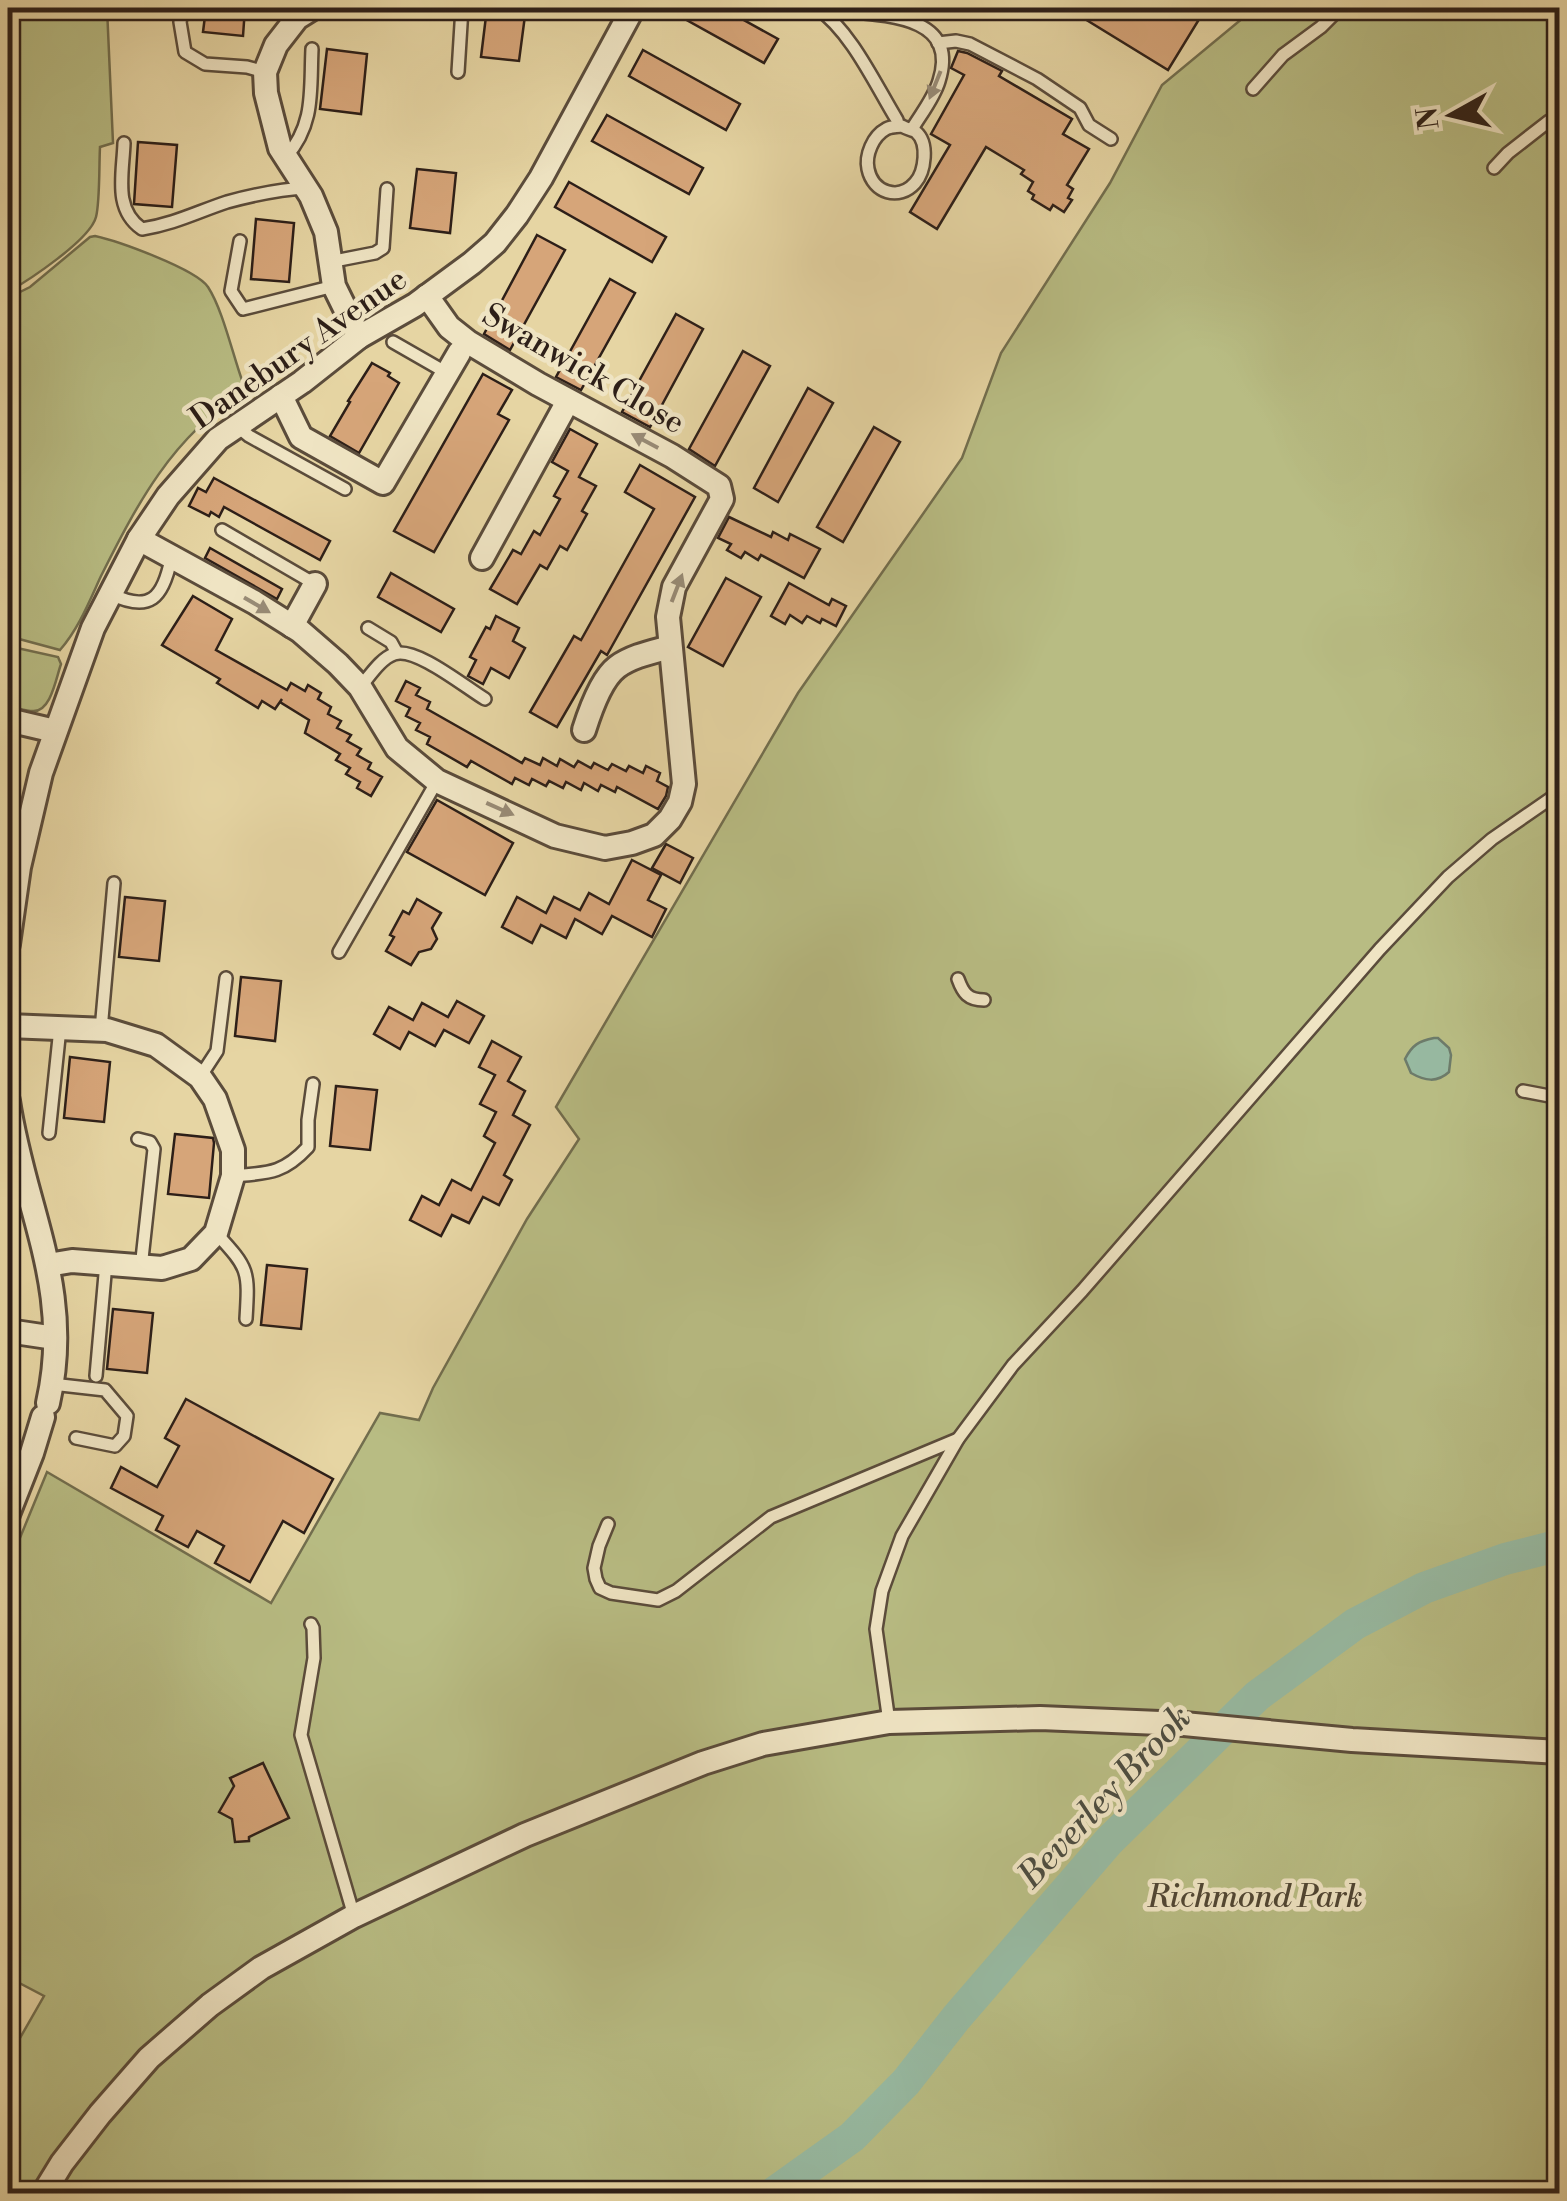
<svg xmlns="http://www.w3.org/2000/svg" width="1567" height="2201" viewBox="0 0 1567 2201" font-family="'Libre Bodoni',serif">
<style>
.green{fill:#b8bc83;stroke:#726e4e;stroke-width:2.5}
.water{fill:#97b9a1;stroke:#6d7b6a;stroke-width:2.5}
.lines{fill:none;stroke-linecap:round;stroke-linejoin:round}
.river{stroke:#97b9a1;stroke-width:32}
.building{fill:#d6a579;stroke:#2d1f18;stroke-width:2.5}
.service-casing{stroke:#5b4c3b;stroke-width:16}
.minor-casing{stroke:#5b4c3b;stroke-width:28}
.service{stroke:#efe4c3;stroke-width:11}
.minor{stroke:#efe4c3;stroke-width:22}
.oneway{fill:#988b76}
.labels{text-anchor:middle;stroke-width:9;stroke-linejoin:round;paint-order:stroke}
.street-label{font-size:32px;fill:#2d1f18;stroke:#efe4c3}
.park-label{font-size:32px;font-style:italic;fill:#504633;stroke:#efe4c3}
.water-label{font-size:35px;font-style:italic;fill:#4d4d41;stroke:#efe4c3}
</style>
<rect width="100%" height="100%" fill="#e6d5a3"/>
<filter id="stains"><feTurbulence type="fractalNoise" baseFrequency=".002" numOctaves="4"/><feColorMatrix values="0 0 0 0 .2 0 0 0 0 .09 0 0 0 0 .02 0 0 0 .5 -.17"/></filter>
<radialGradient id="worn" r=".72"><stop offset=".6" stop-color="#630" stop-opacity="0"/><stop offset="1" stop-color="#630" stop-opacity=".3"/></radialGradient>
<g class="green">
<path d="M8,8H107L113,143L100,147C99,164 100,202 96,217C90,240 29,280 8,292Z"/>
<path d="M1255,8H1559V2193L8,2194V2059L44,1996L8,1977V1567L47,1472L271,1603L380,1413L419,1420L433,1388L527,1219L579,1139L556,1107L798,693L962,458L1001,353L1110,183L1162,85Z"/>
<path d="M95,236C118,241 196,269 208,287C223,310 233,356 243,383L242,394C173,435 136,506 101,576C89,602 79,628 60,650L8,636V298L30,287L90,237Z"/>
<path d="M8,646L58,657L61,664C56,678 51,712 33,711C25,711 16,707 8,706Z"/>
</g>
<path class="water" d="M1434,1038H1438L1449,1048L1451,1055L1449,1072C1437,1083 1425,1081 1411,1073L1405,1059C1412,1045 1419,1041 1434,1038Z"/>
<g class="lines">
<path class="river" d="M772,2194L852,2137L906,2082L956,2018L1109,1841L1257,1696L1355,1624L1424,1588L1505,1559L1560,1545"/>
</g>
<g class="building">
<path d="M206,8H245L243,36L203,32Z"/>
<path d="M487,8H526L519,61L481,57Z"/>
<path d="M665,8H722L778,39L764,63Z"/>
<path d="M1067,8H1206L1168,70Z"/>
<path d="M327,49L367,54L361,114L320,109Z"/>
<path d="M643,50L740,104L726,130L629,76Z"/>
<path d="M958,51L967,53L1002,71L999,76L1072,119L1063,134L1089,149L1067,185L1073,189L1068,198L1072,200L1064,212L1053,205L1050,210L1032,199L1034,195L1028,191L1033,182L1021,174L1024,170L986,147L937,229L910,212L950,145L931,134L964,75L951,68Z"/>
<path d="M607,115L703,168L689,194L592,141Z"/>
<path d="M138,142L177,145L172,207L134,204Z"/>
<path d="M417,169L456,173L450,233L410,228Z"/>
<path d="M569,182L666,237L652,262L555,207Z"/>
<path d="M256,219L294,223L289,282L251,279Z"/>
<path d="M537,235L565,250L510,350L484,334Z"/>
<path d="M610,279L635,293L581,390L556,377Z"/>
<path d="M676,314L703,329L650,427L622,412Z"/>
<path d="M743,351L770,366L715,466L689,449Z"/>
<path d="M372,363L390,373L388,376L399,383L359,453L330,436L350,402L348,401Z"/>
<path d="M483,374L512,390L498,414L509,420L434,552L394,531Z"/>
<path d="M808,388L833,403L778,502L754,488Z"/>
<path d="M874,427L900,442L843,542L817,527Z"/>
<path d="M570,429L597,444L579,477L596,486L582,511L587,514L567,550L560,546L547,569L540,565L517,604L490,589L513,550L521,554L534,531L540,535L560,499L554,496L568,471L552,462Z"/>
<path d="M640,465L695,497L607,655L601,651L557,727L530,712L574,636L581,640L654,509L625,492Z"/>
<path d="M214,478L330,541L320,560L224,507L219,517L211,512L209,516L189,506L198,488L206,492Z"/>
<path d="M729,517L771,537L773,532L788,540L790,534L820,549L804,578L761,555L758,560L745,552L741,558L727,550L731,544L718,538Z"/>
<path d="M210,548L282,589L277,599L205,558Z"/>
<path d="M391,573L454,609L441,632L378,597Z"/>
<path d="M726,578L761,597L723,666L688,647Z"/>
<path d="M789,583L829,605L832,599L846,606L836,626L822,619L820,623L807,616L802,623L790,615L785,624L771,616Z"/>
<path d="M193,596L232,619L216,650L287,690L291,683L305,691L308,685L321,693L318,699L331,707L328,714L341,721L337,728L351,735L347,741L361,749L357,755L371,763L368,769L382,777L371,796L357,788L360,782L346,774L350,768L336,760L340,754L305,733L309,720L280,702L282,699L275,709L262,701L258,708L217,683L220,679L162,645Z"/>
<path d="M496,616L519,628L513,641L525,648L509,678L491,668L483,684L468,676L476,660L470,657L486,627L490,629Z"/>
<path d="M406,681L420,688L416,695L430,702L427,709L522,763L525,758L540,765L543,758L557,766L560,759L574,767L578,761L591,768L594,763L608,770L612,764L626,771L629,766L643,773L646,766L660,773L657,781L668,787L666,796L658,809L617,787L615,792L601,785L598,791L584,783L581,790L566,782L563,788L549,781L546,786L532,779L529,785L515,778L512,784L471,761L467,767L427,744L430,737L416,730L420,723L406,716L410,708L396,701Z"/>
<path d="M437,800L513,843L485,895L407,852Z"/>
<path d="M666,844L693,858L680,883L652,868Z"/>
<path d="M632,860L661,875L648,900L666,909L652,937L612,916L602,934L575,919L566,938L541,925L532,943L502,927L517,897L546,913L554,897L580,910L589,893L609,904Z"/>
<path d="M125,897L165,901L159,961L119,957Z"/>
<path d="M417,899L441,913L432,928L437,939L431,949L419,952L411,965L386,951L394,937L390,935L403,911L409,914Z"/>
<path d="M241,977L281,981L275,1041L235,1036Z"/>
<path d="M457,1001L484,1016L469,1043L444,1030L435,1046L409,1032L400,1049L374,1034L389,1007L413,1020L422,1003L448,1017Z"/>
<path d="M492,1041L521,1057L508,1081L525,1091L513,1115L530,1125L504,1175L512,1180L499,1205L483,1197L469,1223L452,1215L441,1236L410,1220L422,1196L439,1205L452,1180L471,1190L495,1143L484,1136L496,1112L480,1104L495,1075L479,1067Z"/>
<path d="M70,1057L110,1062L104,1122L64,1118Z"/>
<path d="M336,1086L377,1090L370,1150L330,1146Z"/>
<path d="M175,1134L213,1138L214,1143L209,1198L168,1194Z"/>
<path d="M267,1265L307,1269L301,1329L261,1325Z"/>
<path d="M113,1309L153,1313L147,1373L107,1369Z"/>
<path d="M186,1399L333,1479L304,1533L283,1521L250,1582L215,1563L224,1546L197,1531L188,1547L156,1530L163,1516L111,1488L121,1467L157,1487L179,1446L165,1438Z"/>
<path d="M263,1763L289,1818L249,1837V1841L235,1842L232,1819L219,1812L234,1786L230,1778Z"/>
</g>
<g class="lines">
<defs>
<g id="service">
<path d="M183,8L180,22L185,52L205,64L247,67L265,72"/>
<path d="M817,8C851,31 875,84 897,120L898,126"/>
<path d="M827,13L829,11H838C882,15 960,14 939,81C934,98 921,114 912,129"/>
<path d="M938,43L956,41L970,44L1037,79L1080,108L1089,125L1111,139"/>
<path d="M458,72L462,8"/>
<path d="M1253,89L1283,55L1321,27L1340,8"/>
<path d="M902,126C903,127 915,131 916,132C929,143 925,172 915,183C899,201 873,193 868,169C865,155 873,136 886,129C889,127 899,126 902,126Z"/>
<path d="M124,143C123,174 113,209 142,229C174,224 197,212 227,202C253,195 281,189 307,188"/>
<path d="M286,157C315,124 310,91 312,49"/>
<path d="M1494,168L1508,153L1549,121"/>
<path d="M240,241L231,291L243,309L334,286"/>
<path d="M329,262L375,253L383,248L387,189"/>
<path d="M393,342L447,373"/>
<path d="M237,426L249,436L345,489"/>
<path d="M222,530L315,584"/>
<path d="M111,594C150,613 163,598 171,559"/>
<path d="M368,628L391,642L397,653"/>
<path d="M360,687C370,676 380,659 394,654C415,646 465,687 485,699"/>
<path d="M339,952L437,781"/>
<path d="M958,979C963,993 968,1000 984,1000"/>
<path d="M101,1030L114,883"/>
<path d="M200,1077L217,1051L226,978"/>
<path d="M1523,1091L1560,1098"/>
<path d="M49,1133L60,1028"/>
<path d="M138,1139L150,1142L154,1149L141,1268"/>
<path d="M233,1176C268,1173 283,1174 308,1147V1120L313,1084"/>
<path d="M216,1233C249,1269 249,1270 246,1319"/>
<path d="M96,1376L106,1263"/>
<path d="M52,1384L105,1390L127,1416L124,1436L115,1446L76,1438"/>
<path d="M608,1524L599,1546L594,1568L596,1579L600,1588L611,1593L658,1600L676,1591L771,1517L958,1439"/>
<path d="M311,1624L313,1628L314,1658L301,1735L354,1916"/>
<path d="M889,1722L876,1629L882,1591L902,1536L958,1439L1013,1365L1082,1291L1380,949L1448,877L1492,839L1560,792"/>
<path d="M8,1893L9,1891"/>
</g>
<g id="minor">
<path d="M313,8L297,18L276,45L265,72L266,93L280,148L311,196L326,232L334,286L359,337"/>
<path d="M281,396L301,437L383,483L459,353"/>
<path d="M139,539L254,602L300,631L338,664L360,687L397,748L437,781L555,836L605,848L632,843L654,835L670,819L680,802L684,784L668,617L674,587L722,499L719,486L672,456L538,384L468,342L449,327L427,296"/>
<path d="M482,558L568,401"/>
<path d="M292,626L315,584"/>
<path d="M8,720L55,731"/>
<path d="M584,730C590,711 601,679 617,667C632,656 652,652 670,647"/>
<path d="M8,944L19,867L41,773L93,628L139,539L168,496L218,439L302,382L359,337L415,305L472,263L495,243L517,215L541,178L633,8"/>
<path d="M8,1026L107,1030L156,1045L200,1077L215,1099L233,1150V1176L216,1233L191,1259L162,1268L72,1261L48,1265"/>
<path d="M8,1101C24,1209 74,1289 48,1403"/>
<path d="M8,1331L55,1338"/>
<path d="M8,1514L32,1453L43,1417"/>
<path d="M43,2194L62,2163L100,2114L149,2058L210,2005L261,1968L354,1916L525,1835L703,1763L763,1744L889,1722L1040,1718L1184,1724L1352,1740L1560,1752"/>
</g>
</defs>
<use href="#service" class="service-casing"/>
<use href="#minor" class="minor-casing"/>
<use href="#service" class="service"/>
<use href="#minor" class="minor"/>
</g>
<defs><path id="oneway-solid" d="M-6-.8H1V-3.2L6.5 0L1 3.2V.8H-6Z" transform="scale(2.5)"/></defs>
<g class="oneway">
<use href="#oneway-solid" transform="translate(935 85) rotate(112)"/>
<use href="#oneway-solid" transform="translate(645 441) rotate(-152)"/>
<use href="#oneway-solid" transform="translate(677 588) rotate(-69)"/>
<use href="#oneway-solid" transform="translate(257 605) rotate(30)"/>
<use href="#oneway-solid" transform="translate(500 809) rotate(24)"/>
</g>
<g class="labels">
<g class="street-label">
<text transform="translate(298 348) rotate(-35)" y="11">Danebury Avenue</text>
<text transform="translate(584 368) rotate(30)" y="11">Swanwick Close</text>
</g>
<g class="park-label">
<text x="1255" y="1907">Richmond Park</text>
</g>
<g class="water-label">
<text transform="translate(1104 1796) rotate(-47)" y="12">Beverley Brook</text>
</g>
</g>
<rect width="1567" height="2201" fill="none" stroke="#e6d5a3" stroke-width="40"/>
<rect x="10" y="10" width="1547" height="2181" fill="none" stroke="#2d1f18" stroke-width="5"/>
<rect x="20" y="20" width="1527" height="2161" fill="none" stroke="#2d1f18" stroke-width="2.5"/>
<g transform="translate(1452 115) rotate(262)" stroke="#efe4c3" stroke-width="8" paint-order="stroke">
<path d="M0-8L18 38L0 25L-18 38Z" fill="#2d1f18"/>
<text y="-15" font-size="28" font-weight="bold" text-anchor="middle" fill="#2d1f18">N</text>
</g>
<rect width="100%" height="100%" filter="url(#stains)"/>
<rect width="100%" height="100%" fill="url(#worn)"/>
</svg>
